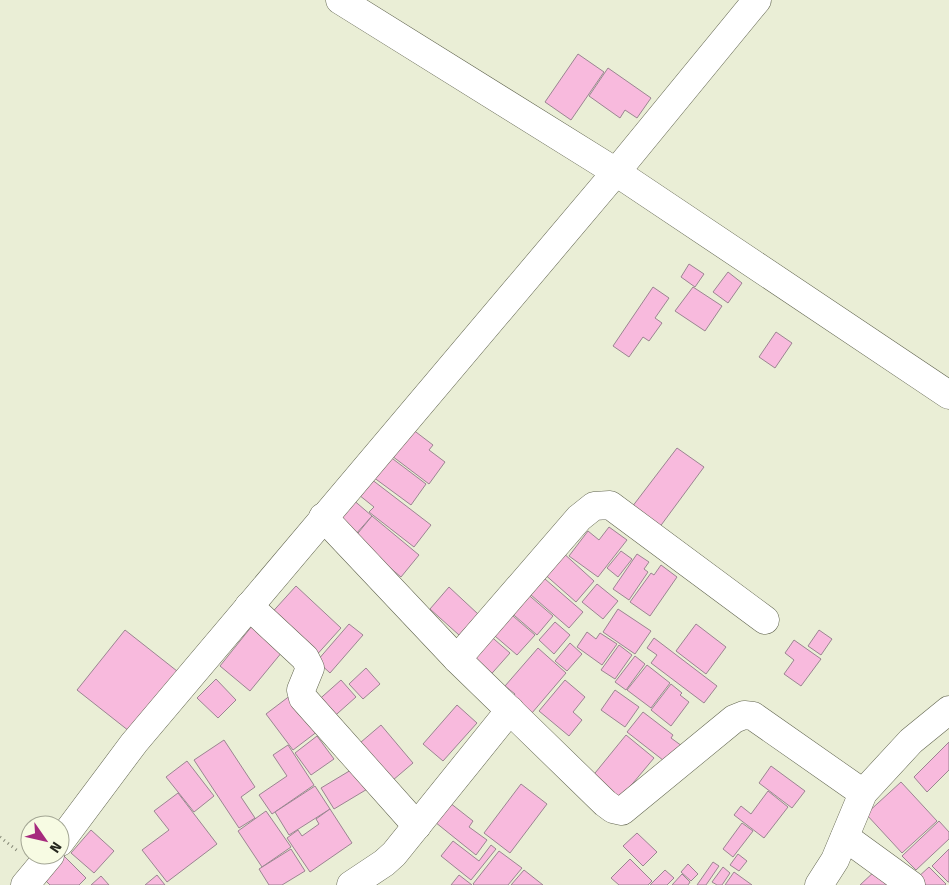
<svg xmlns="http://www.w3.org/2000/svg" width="949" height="885" viewBox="0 0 949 885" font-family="'Fira Sans',sans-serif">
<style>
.building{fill:#f8badd;stroke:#9b8591}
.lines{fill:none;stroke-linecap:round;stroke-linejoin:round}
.minor-casing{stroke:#626550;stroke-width:29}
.tertiary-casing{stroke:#626550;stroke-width:29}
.path{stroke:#848776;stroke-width:3;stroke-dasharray:1 4;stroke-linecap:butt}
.minor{stroke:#fff;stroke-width:28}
.tertiary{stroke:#fff;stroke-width:28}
</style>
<rect width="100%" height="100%" fill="#eaeed6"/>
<g class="building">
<path d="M578,54L604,72L571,120L545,102Z"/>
<path d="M608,68L651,98L637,118L625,110L620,118L589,96Z"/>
<path d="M689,264L704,274L695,287L681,277Z"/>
<path d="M728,272L742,283L728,303L713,292Z"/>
<path d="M653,287L669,298L655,318L662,323L649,341L643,337L629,357L613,346Z"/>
<path d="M693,287L722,306L705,331L675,311Z"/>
<path d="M776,332L792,343L775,368L759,357Z"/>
<path d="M412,429L433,445L429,450L445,462L429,484L392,456Z"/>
<path d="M677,448L704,467L659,528L632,507Z"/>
<path d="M389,456L426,484L411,505L373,477Z"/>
<path d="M371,479L431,525L414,547L369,512L374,507L359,495Z"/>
<path d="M351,498L372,516L355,535L335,517Z"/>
<path d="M372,516L419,555L401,577L354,538Z"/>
<path d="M609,527L627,540L598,577L569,556L588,531L599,540Z"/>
<path d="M561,551L594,581L576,602L542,572Z"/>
<path d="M621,551L632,559L618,577L607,568Z"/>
<path d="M637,554L649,562L644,569L648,572L629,600L613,589Z"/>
<path d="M661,565L677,577L650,616L630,602L651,573L654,575Z"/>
<path d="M531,579L538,586L545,579L583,612L569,628L523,588Z"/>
<path d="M597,584L618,601L603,619L582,602Z"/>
<path d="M296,586L341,628L313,659L267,618Z"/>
<path d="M449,587L478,614L459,635L430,609Z"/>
<path d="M524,591L553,616L537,635L508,610Z"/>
<path d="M618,609L651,631L635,654L603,632Z"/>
<path d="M506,610L535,635L517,655L488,630Z"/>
<path d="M256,621L287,646L250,691L220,666Z"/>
<path d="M555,622L570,635L554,654L539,640Z"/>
<path d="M349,624L363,635L330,673L317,661Z"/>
<path d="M696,624L726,647L706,674L676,651Z"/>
<path d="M125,630L177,671L129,731L77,690Z"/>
<path d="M819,630L832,639L821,655L808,646Z"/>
<path d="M587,632L596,639L600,633L617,644L602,665L577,647Z"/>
<path d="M487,633L510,653L486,680L463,660Z"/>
<path d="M654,638L717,686L704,703L651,663L657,655L647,648Z"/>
<path d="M794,640L821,659L801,686L784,674L794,660L785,653Z"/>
<path d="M570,643L582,654L567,671L555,661Z"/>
<path d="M619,645L632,655L615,679L601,670Z"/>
<path d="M538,648L566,673L526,720L507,704L515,694L505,686Z"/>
<path d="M635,656L645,664L626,690L615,682Z"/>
<path d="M647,665L670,683L651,708L627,690Z"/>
<path d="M366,668L380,684L363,699L349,684Z"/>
<path d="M216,679L236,700L218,718L197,698Z"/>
<path d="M341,680L356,697L329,721L314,704Z"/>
<path d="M565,680L585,697L573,712L582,720L569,736L539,711Z"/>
<path d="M671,684L682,693L680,695L689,702L671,726L651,710Z"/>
<path d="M615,690L639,707L625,727L601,710Z"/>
<path d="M291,695L318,731L293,750L266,714Z"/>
<path d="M457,705L477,723L443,761L423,744Z"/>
<path d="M643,712L673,735L671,738L682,746L668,764L627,732Z"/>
<path d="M381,725L413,763L386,786L354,748Z"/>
<path d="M626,735L654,758L618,801L591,778Z"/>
<path d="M317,736L334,759L311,775L295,753Z"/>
<path d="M224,740L255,787L241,797L255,818L239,828L194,760Z"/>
<path d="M949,742V770L927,792L914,777Z"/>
<path d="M288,745L314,785L272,814L259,795L287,776L273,755Z"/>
<path d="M187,761L214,796L194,812L166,777Z"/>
<path d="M771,766L805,791L792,808L759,783Z"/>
<path d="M356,767L369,788L334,809L321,788Z"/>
<path d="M901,782L937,821L902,853L866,814Z"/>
<path d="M521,784L547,804L510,853L484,833Z"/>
<path d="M315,786L330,809L289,835L275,812Z"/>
<path d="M768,791L788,807L764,838L734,815L741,806L751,814Z"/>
<path d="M178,793L217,844L167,882L142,850L169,830L154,811Z"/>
<path d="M445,799L473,821L469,827L487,840L476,855L430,818Z"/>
<path d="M330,809L352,843L310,872L287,838L298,830L302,836L319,824L316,819Z"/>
<path d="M266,811L291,847L262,867L238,831Z"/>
<path d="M939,821L949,832V839L916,870L902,856Z"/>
<path d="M742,823L753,831L733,857L723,849Z"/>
<path d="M91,830L114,851L94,873L71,853Z"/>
<path d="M637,833L657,852L643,866L623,846Z"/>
<path d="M453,841L479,861L491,845L496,849L471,880L441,856Z"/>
<path d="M291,849L305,871L282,885H269L259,869Z"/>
<path d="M949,849V882H948L932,866Z"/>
<path d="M499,851L522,868L508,885H474L473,884Z"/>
<path d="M738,854L747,861L739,871L730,865Z"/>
<path d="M63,855L86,878L79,885H50L42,877Z"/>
<path d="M630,859L652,881L648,885H619L611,878Z"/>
<path d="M713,862L719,866L706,885H697Z"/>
<path d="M688,864L698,874L691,881L681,872Z"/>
<path d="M723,867L730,873L722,885H717L712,882Z"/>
<path d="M929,867L946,884L945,885H924L917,878Z"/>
<path d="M524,870L543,885H511Z"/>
<path d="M665,870L674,878L667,885H650Z"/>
<path d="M876,870L890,885H860Z"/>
<path d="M734,872L752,885H725Z"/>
<path d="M682,874L690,882L688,885H672Z"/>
<path d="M157,875L165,885H145Z"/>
<path d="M459,875L472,885H451Z"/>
<path d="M101,876L109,885H91Z"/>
</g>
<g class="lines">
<defs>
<g id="minor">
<path d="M323,517L457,659L605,803L613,809L622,811L734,719L744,715L753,716L863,793"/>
<path d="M249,606L305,658L310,668L301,690L303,698L417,826"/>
<path d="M457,659L579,518L594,506L610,505L765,620"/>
<path d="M845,837L911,885"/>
<path d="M60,842L134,743L616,172L757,0"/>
<path d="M25,885L50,855"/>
<path d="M351,885L384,863L394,854L510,710"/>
<path d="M819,885L835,860L863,793L911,741L949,710"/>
</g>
<path id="tertiary" d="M340,0L616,172L949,395"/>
</defs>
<use href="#minor" class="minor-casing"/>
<use href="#tertiary" class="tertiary-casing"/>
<path class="path" d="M0,837L19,852"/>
<use href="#minor" class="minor"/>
<use href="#tertiary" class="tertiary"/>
</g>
<g transform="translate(45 840) rotate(124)"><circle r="24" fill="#f7fbe3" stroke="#a3a694"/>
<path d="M0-4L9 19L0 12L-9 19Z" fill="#a62a7e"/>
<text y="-8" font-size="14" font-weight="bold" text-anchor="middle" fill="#25271e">N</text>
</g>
</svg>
